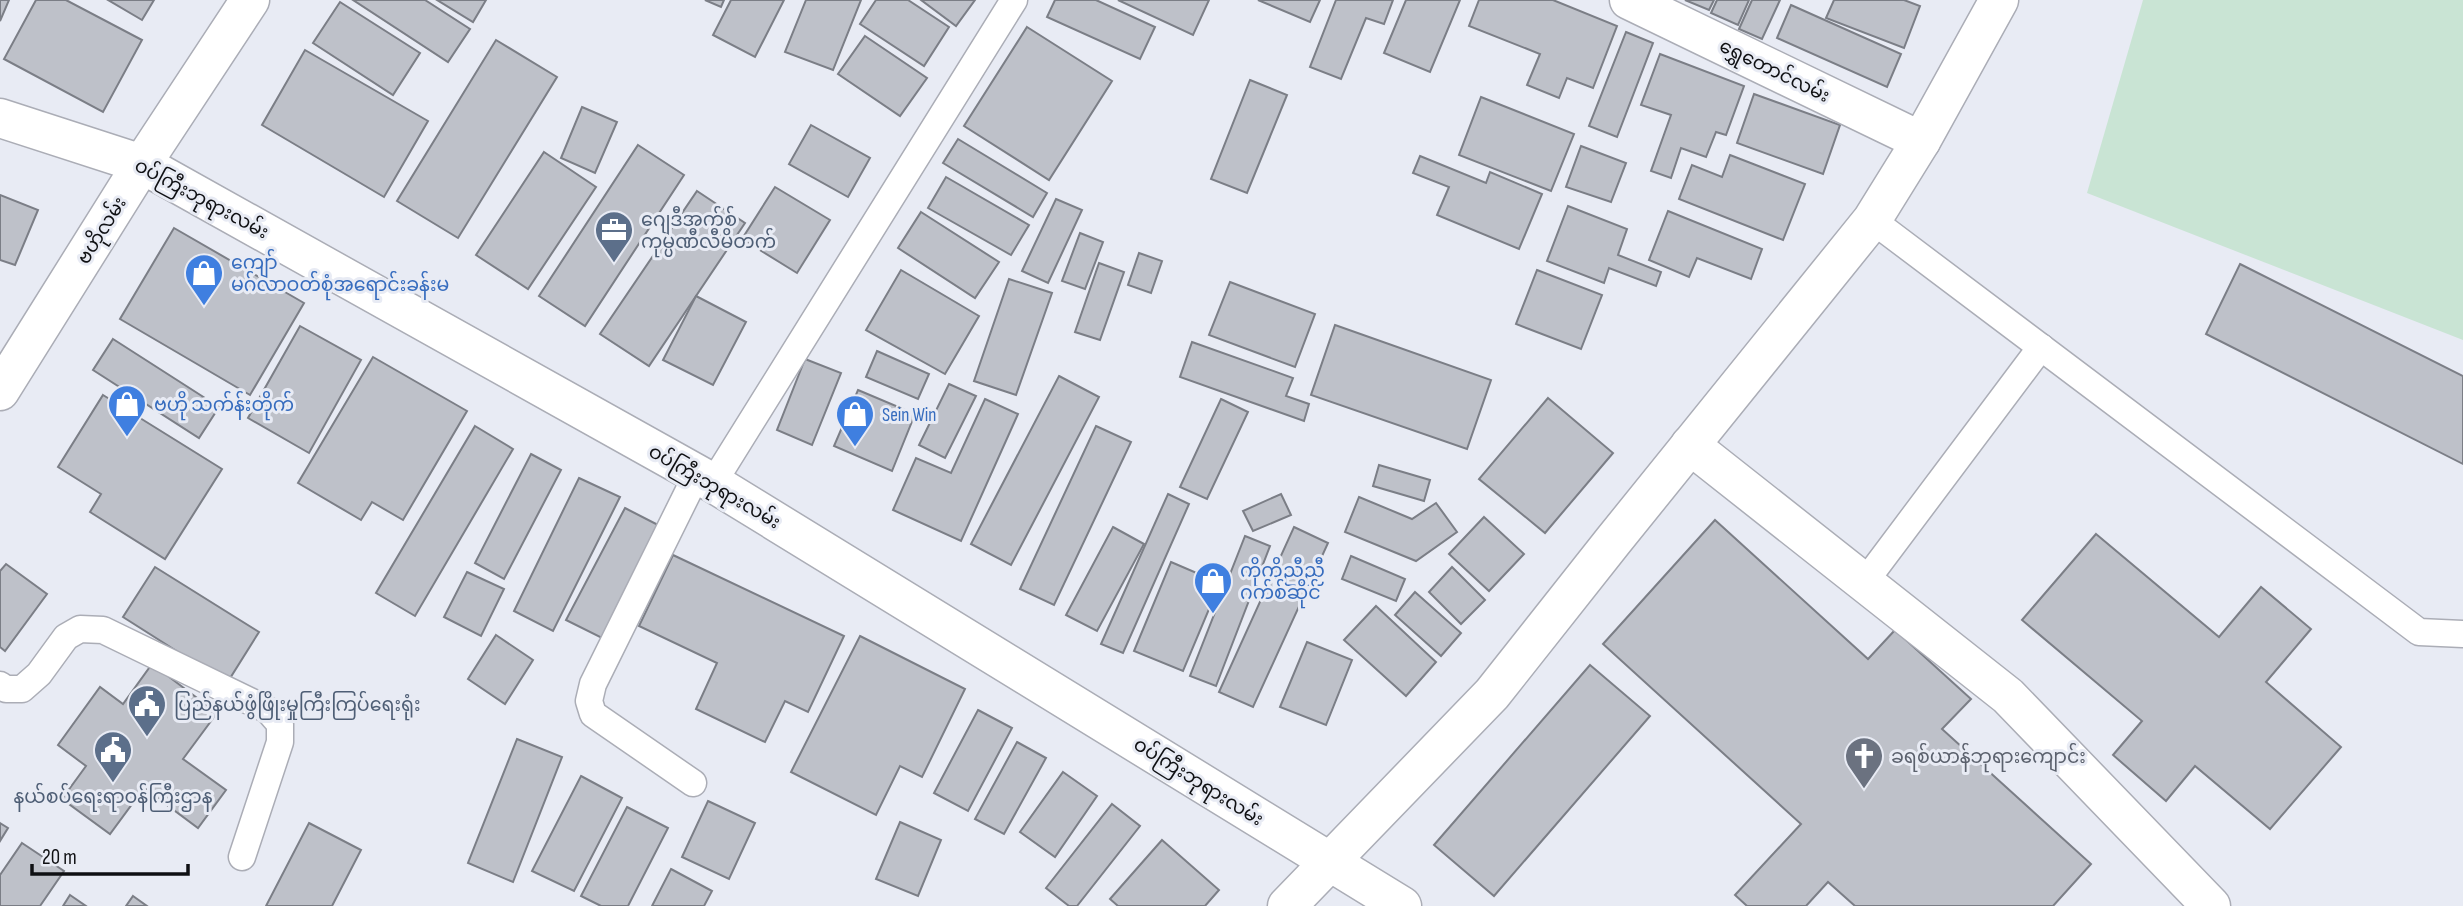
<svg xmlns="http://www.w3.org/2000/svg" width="2463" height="906" viewBox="0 0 2463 906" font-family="'Sofia Sans Condensed','Noto Sans Myanmar',sans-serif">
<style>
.green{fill:#c9e4d4}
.building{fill:#bec1c9;stroke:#7b7e86;stroke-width:2}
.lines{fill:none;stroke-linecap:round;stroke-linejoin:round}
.service-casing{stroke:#abadb6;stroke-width:29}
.minor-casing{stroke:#abadb6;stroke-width:41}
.tertiary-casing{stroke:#abadb6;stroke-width:41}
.primary-casing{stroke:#abadb6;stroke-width:41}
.service{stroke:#fff;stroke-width:26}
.minor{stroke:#fff;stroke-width:38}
.tertiary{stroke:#fff;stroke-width:38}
.primary{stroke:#fff;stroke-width:38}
.labels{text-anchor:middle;stroke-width:6;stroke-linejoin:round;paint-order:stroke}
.street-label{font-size:19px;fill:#0f1013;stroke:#e8ebf4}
.service-label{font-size:19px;fill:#4e5e75;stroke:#e8ebf4;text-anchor:start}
.shop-label{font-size:19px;fill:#366cbe;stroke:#e8ebf4;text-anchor:start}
.worship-label{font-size:19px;fill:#5b616d;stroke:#e8ebf4;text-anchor:start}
</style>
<rect width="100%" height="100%" fill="#e8ebf4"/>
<path class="green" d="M2143,0H2463V340L2087,193Z"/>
<g class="building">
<path d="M0,0H9L0,21Z"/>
<path d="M36,0H66L142,40L103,112L4,59Z"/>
<path d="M108,0H154L142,20Z"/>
<path d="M353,0H425L470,29L448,62Z"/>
<path d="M437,0H486L473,22Z"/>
<path d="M705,0H724L721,7Z"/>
<path d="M731,0H784L755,57L713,35Z"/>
<path d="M806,0H861L833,70L785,52Z"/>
<path d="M876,0H908L949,27L924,66L860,24Z"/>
<path d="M921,0H975L956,26Z"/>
<path d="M1055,0H1096L1155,27L1140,59L1047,17Z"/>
<path d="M1118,0H1209L1193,35Z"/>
<path d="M1258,0H1320L1310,22Z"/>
<path d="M1336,0H1393L1384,24L1366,18L1341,79L1310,67Z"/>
<path d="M1406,0H1460L1430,72L1384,53Z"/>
<path d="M1479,0H1553L1617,26L1593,88L1567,78L1559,98L1527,85L1540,54L1469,26Z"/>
<path d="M1685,0H1714L1709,10Z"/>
<path d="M1717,0H1749L1738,25L1711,13Z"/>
<path d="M1752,0H1780L1762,39L1739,29Z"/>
<path d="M1834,0H1904L1920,6L1904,48L1826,18Z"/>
<path d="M340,2L420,53L393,95L313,43Z"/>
<path d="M1791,5L1901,54L1887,87L1777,38Z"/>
<path d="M1027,27L1112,81L1049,180L964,126Z"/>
<path d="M1626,32L1653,43L1617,137L1589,126Z"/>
<path d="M865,36L927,78L900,116L838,74Z"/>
<path d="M496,40L557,77L458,238L397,201Z"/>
<path d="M305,50L428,121L384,197L262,125Z"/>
<path d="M1660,54L1744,86L1726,135L1716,132L1706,157L1681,148L1671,178L1651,171L1671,115L1641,105Z"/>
<path d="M1250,80L1287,95L1247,193L1211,179Z"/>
<path d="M1754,94L1840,125L1823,174L1737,143Z"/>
<path d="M1481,97L1574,134L1551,191L1459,155Z"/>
<path d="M582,107L617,122L595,173L561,158Z"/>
<path d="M811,125L870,158L848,197L789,164Z"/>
<path d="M958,139L1047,193L1033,217L943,163Z"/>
<path d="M638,145L684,175L585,326L539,296Z"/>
<path d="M1581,146L1626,163L1611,202L1566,187Z"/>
<path d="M544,152L596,187L528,289L476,255Z"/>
<path d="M1730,155L1805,184L1783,240L1679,199L1692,165L1722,177Z"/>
<path d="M1420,156L1486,183L1490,172L1542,194L1519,249L1437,215L1449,187L1413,173Z"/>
<path d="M946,177L1029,225L1011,255L928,208Z"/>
<path d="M775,187L830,220L797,273L742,239Z"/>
<path d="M697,191L745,223L649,366L600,334Z"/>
<path d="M0,195L38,210L15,265L0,260Z"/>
<path d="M1056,199L1082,210L1048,283L1022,271Z"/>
<path d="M1568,206L1627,229L1618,255L1661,272L1656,286L1609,268L1604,283L1547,261Z"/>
<path d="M1668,211L1762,249L1751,279L1697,258L1689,277L1649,260Z"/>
<path d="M921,212L999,262L975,298L898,248Z"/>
<path d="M174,228L304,303L250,395L120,319Z"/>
<path d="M1080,233L1103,242L1085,289L1062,281Z"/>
<path d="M1139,253L1162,261L1151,293L1128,285Z"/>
<path d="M1099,263L1124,272L1100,340L1075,332Z"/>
<path d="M2240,264L2463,376V464L2206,334Z"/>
<path d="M901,270L979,316L945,374L866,330Z"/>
<path d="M1537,270L1602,295L1581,349L1516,324Z"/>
<path d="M1009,279L1052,293L1016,395L974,381Z"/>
<path d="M1230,282L1315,314L1295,367L1209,335Z"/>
<path d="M696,296L746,322L713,385L663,360Z"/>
<path d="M1335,325L1491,380L1467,449L1311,395Z"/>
<path d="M300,326L361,360L309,453L248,418Z"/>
<path d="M113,339L219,407L199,438L93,370Z"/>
<path d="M1192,342L1293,378L1286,396L1309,404L1304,421L1180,377Z"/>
<path d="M877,351L929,374L918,399L866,377Z"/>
<path d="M373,357L467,411L403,520L372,502L361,520L298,483Z"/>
<path d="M805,359L841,373L812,445L777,430Z"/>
<path d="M1059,376L1099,397L1011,565L971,544Z"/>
<path d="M949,384L976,396L945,458L919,445Z"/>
<path d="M858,390L915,414L892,471L834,446Z"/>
<path d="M103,395L222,469L165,559L90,512L101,494L58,467Z"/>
<path d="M1548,398L1613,453L1545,533L1479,479Z"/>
<path d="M985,399L1018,414L961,541L893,510L916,458L951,473Z"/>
<path d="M1221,399L1248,412L1207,499L1180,487Z"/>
<path d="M475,426L513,449L415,616L376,593Z"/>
<path d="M1096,426L1131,442L1054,605L1020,589Z"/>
<path d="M531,454L561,470L504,579L475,563Z"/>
<path d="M1379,465L1430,480L1424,501L1373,486Z"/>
<path d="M579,478L620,497L553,631L514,611Z"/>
<path d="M1168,494L1189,504L1123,653L1101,644Z"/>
<path d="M1281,494L1291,515L1253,531L1243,511Z"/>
<path d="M1359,497L1412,519L1436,503L1457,532L1416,561L1345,532Z"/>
<path d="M625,508L662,527L604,639L566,620Z"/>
<path d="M1484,517L1524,554L1489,591L1449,554Z"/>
<path d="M1715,520L1868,659L1895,630L1971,699L1942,729L2091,864L2053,906H1855L1828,882L1806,906H1747L1735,895L1801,824L1603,644Z"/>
<path d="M1113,527L1144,544L1097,631L1066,615Z"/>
<path d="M1294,527L1328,543L1253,707L1219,692Z"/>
<path d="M2096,534L2219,637L2261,587L2311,629L2266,682L2341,747L2270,829L2195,766L2166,801L2113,755L2142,721L2022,620Z"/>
<path d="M1245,536L1270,546L1216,686L1190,676Z"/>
<path d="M673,555L844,636L808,712L785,701L765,742L696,709L717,663L639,626Z"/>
<path d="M1351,556L1405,579L1396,601L1342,579Z"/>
<path d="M1171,562L1220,583L1183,671L1134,651Z"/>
<path d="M6,564L47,594L5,651L0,647V571Z"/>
<path d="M155,567L259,632L227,683L123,617Z"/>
<path d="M1452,567L1485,600L1461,624L1429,592Z"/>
<path d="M467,572L504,589L481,636L444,617Z"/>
<path d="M1415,592L1461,633L1441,656L1395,615Z"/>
<path d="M1376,606L1436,662L1406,696L1344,640Z"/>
<path d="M496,635L533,660L505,704L468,679Z"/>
<path d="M860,636L965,689L922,777L900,766L876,815L791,772Z"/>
<path d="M1307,642L1352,660L1326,725L1280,707Z"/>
<path d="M152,664L217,713L183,759L226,790L198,828L144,788L110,834L62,799L86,766L58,745L100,687L123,704Z"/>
<path d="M1590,665L1650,716L1494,896L1434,845Z"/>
<path d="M978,710L1012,728L968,811L934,793Z"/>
<path d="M517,739L562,757L513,882L468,863Z"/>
<path d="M1017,742L1046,758L1004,834L975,819Z"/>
<path d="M1063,772L1097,796L1055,857L1020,832Z"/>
<path d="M581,776L622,798L574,891L532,871Z"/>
<path d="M708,801L755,823L729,879L682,857Z"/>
<path d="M1112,804L1140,826L1077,906H1069L1046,888Z"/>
<path d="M627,807L668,828L628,906H601L581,896Z"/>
<path d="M900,822L941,840L918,896L876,879Z"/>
<path d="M0,823L8,828L0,841Z"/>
<path d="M309,823L361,850L332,906H266Z"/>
<path d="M1162,840L1219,890L1205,906H1118L1110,899Z"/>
<path d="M22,843L64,871L40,906H0V875Z"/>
<path d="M671,869L712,891L704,906H652Z"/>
<path d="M70,895L86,906H63Z"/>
<path d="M133,896L147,906H126Z"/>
</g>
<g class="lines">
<defs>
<g id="service">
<path d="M1872,220L2419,632L2463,634"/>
<path d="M713,483L1014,0"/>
<path d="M1864,583L2041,347"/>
<path d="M0,685L6,689H22L39,674L66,637L80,629L103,630L268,710L280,724V742L242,857"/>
<path d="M693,783L593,714L589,701L593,684L697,474"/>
</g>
<g id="minor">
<path d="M1629,0L1921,141"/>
<path d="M0,391L142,164L250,0"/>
<path d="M1690,445L2008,696L2211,906"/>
</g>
<path id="tertiary" d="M0,118L142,164L713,483L1402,906"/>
<path id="primary" d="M1287,906L1492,694L1613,541L1872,220L1921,141L1999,0"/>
</defs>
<use href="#service" class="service-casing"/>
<use href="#minor" class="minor-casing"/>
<use href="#tertiary" class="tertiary-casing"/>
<use href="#primary" class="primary-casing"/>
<use href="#service" class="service"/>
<use href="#minor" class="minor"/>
<use href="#tertiary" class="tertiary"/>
<use href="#primary" class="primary"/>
</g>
<defs>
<symbol id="office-pin" viewBox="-11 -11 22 30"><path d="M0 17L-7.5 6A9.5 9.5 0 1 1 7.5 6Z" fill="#5c6f8a" stroke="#e8ebf4"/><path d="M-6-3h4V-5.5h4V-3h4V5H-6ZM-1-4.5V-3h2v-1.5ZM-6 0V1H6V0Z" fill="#fff"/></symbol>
<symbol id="shop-pin" viewBox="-11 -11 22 30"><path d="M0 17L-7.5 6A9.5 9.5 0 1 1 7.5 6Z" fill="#3f7fe0" stroke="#e8ebf4"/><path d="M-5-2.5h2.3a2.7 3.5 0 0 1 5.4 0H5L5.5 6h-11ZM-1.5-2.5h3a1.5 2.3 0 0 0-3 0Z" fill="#fff"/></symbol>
<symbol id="civic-pin" viewBox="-11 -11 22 30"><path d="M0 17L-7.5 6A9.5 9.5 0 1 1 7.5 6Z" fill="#5c6f8a" stroke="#e8ebf4"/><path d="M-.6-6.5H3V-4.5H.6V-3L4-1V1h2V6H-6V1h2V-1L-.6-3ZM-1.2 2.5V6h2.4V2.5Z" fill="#fff"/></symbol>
<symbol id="church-pin" viewBox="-11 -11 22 30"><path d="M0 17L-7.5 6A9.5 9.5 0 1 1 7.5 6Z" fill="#6b7280" stroke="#e8ebf4"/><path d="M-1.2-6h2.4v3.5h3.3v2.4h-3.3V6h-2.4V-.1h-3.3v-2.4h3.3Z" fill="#fff"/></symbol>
</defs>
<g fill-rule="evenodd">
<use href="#office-pin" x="592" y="208" width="44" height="60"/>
<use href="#shop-pin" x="182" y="251" width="44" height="60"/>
<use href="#shop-pin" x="105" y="382" width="44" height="60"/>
<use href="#shop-pin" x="833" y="392" width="44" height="60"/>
<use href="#shop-pin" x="1191" y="559" width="44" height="60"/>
<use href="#civic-pin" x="125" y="682" width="44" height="60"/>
<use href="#civic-pin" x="91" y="728" width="44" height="60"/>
<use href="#church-pin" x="1842" y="734" width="44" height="60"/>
</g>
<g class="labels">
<g class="street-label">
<text transform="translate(1775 70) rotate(26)" y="7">ရွှေတောင်လမ်း</text>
<text transform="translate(202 198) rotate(28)" y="7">ဝပ်ကြီးဘုရားလမ်း</text>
<text transform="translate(101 230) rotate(-58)" y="7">ဗဟိုလမ်း</text>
<text transform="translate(715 486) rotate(30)" y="7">ဝပ်ကြီးဘုရားလမ်း</text>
<text transform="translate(1199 781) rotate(32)" y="7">ဝပ်ကြီးဘုရားလမ်း</text>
</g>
<g class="service-label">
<text x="641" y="226">ဂျေဒီအက်စ်<tspan x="641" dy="22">ကုမ္ပဏီလီမိတက်</tspan></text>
<text x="174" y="711">ပြည်နယ်ဖွံဖြိုးမှုကြီးကြပ်ရေးရုံး</text>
<text x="113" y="803" text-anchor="middle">နယ်စပ်ရေးရာဝန်ကြီးဌာန</text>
</g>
<g class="shop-label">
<text x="231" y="269">ကျော်<tspan x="231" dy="22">မဂ်လာဝတ်စုံအရောင်းခန်းမ</tspan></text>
<text x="154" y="411">ဗဟို သက်န်းတိုက်</text>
<text x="882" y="421">Sein Win</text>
<text x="1240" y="577">ကိုကိုညီညီ<tspan x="1240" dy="22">ဂက်စ်ဆိုင်</tspan></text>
</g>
<g class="worship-label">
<text x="1891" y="763">ခရစ်ယာန်ဘုရားကျောင်း</text>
</g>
</g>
<path d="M32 864v10h156v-10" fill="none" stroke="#0f1013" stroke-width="3.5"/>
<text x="42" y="864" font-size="21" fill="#0f1013" stroke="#e8ebf4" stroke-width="5" paint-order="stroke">20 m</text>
</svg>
